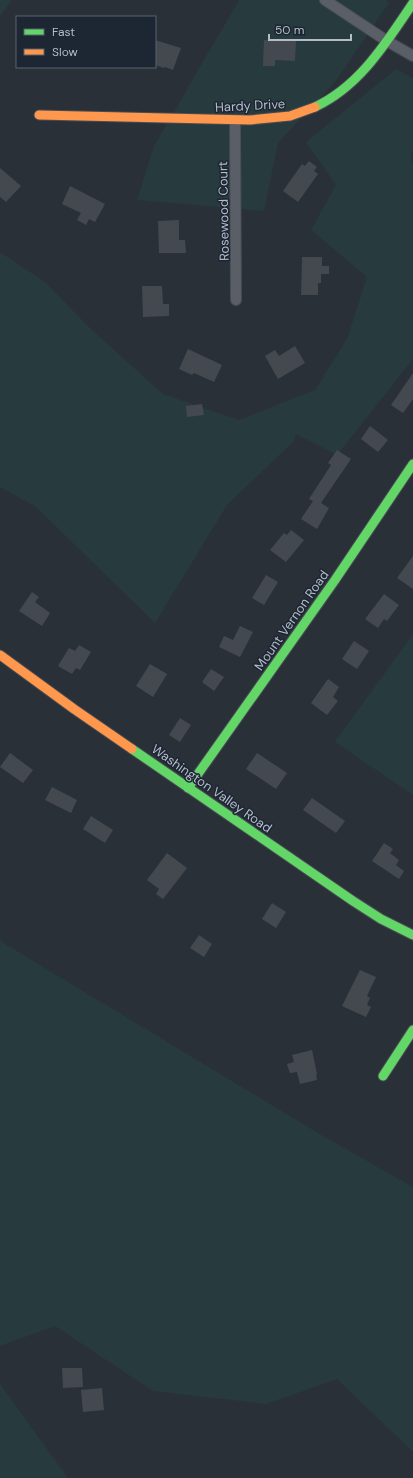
<svg xmlns="http://www.w3.org/2000/svg" width="413" height="1478" viewBox="0 0 413 1478" font-family="'DM Sans',sans-serif">
<style>
.green{fill:#273a3e}
.building{fill:#444950}
.lines{fill:none;stroke-linecap:round;stroke-linejoin:round}
.street-casing{stroke:#484c53;stroke-width:12}
.fast-casing{stroke:#484c53;stroke-width:11}
.slow-casing{stroke:#484c53;stroke-width:11}
.street{stroke:#5a5e66;stroke-width:10}
.fast{stroke:#63d668;stroke-width:9}
.slow{stroke:#ff974d;stroke-width:9}
.labels{text-anchor:middle;stroke-width:3;stroke-linejoin:round;paint-order:stroke}
.street-label{font-size:13px;fill:#b4bcc9;stroke:#1d2633}
</style>
<rect width="100%" height="100%" fill="#2a3038"/>
<g class="green">
<path d="M0,0H12L0,16Z"/>
<path d="M239,0H386L389,3L335,82L278,143L264,211L137,200L154,146Z"/>
<path d="M396,69L413,78V149L411,156L413,166V359L337,455L296,434L293,442L227,505L155,623L36,507L0,487V252L45,282L93,331L163,394L239,420L315,390L347,339L367,277L311,230L336,185L306,142Z"/>
<path d="M413,634V795L335,742Z"/>
<path d="M0,939L5,944L318,1133L413,1187V1452L337,1379L266,1404L153,1391L55,1326L0,1346Z"/>
<path d="M0,1384L68,1478H0Z"/>
</g>
<g class="building">
<path d="M155,40L181,48L173,70L165,67L164,68L155,65Z"/>
<path d="M264,40L296,41L295,61L275,60V66H263Z"/>
<path d="M309,161L317,167L314,171L318,174L298,202L283,191L302,164L305,166Z"/>
<path d="M0,168L21,186L6,202L0,197Z"/>
<path d="M70,186L105,204L95,222L89,219L86,225L77,220L81,213L62,204Z"/>
<path d="M179,220V240H185L186,253H159L158,221Z"/>
<path d="M302,257H322V266H329V274H321V283H318V295H301Z"/>
<path d="M142,286H162L163,304H169V316L143,317Z"/>
<path d="M295,346L305,363L278,379L265,356L275,350L279,356Z"/>
<path d="M188,349L222,365L214,382L194,373L192,375L179,369Z"/>
<path d="M413,373V399L403,413L391,405Z"/>
<path d="M202,404L204,415L187,417L186,406Z"/>
<path d="M370,426L388,440L378,452L361,439Z"/>
<path d="M337,450L351,459L321,503L329,508L317,529L301,519L313,501L309,499L331,465L328,463Z"/>
<path d="M291,530L304,540L286,562L270,550L284,533L287,535Z"/>
<path d="M413,556V589L397,578Z"/>
<path d="M266,575L278,582L264,605L252,598Z"/>
<path d="M32,592L39,597L35,602L50,613L42,626L19,611Z"/>
<path d="M384,594L399,605L387,621L384,619L378,628L365,619Z"/>
<path d="M240,626L253,632L240,657L219,647L224,636L233,640Z"/>
<path d="M354,641L369,651L357,669L342,659Z"/>
<path d="M79,645L91,652L80,670L76,668L72,674L58,666L69,648L75,651Z"/>
<path d="M150,664L167,674L153,697L136,686Z"/>
<path d="M211,669L224,677L214,691L202,682Z"/>
<path d="M328,679L339,687L333,697L338,701L327,715L311,703Z"/>
<path d="M180,718L191,725L180,742L169,735Z"/>
<path d="M10,753L33,770L23,783L0,767Z"/>
<path d="M257,753L287,773L276,789L246,769Z"/>
<path d="M52,787L77,800L71,813L45,800Z"/>
<path d="M312,798L345,821L336,833L303,810Z"/>
<path d="M91,816L113,830L105,843L83,829Z"/>
<path d="M384,843L393,849L390,853L399,860L396,865L404,871L399,879L372,861Z"/>
<path d="M167,853L187,868L163,899L156,894L159,889L147,880Z"/>
<path d="M272,903L286,912L276,928L262,919Z"/>
<path d="M199,935L212,944L204,957L190,948Z"/>
<path d="M360,970L376,977L367,996L370,998L367,1005L371,1007L366,1017L342,1006Z"/>
<path d="M312,1050L317,1074L316,1075L317,1080L300,1084L297,1072L290,1073L287,1064L294,1062L292,1055Z"/>
<path d="M62,1368H82L83,1387L63,1388Z"/>
<path d="M102,1388L104,1410L83,1412L81,1390Z"/>
</g>
<g class="lines">
<defs>
<g id="street">
<path d="M325,0L387,41L413,56"/>
<path d="M235,121L236,300"/>
</g>
<g id="fast">
<path d="M315,107C360,86 386,43 413,3"/>
<path d="M132,749L353,901L381,919L413,935"/>
<path d="M188,788L335,580L413,464"/>
<path d="M383,1076L413,1030"/>
</g>
<g id="slow">
<path d="M39,115L250,120L290,116L315,107"/>
<path d="M0,655L74,709L132,749"/>
</g>
</defs>
<use href="#street" class="street-casing"/>
<use href="#fast" class="fast-casing"/>
<use href="#slow" class="slow-casing"/>
<use href="#street" class="street"/>
<use href="#fast" class="fast"/>
<use href="#slow" class="slow"/>
</g>
<g class="labels">
<g class="street-label">
<text transform="translate(250 105) rotate(-3)" y="5">Hardy Drive</text>
<text transform="translate(223 211) rotate(-91)" y="5">Rosewood Court</text>
<text transform="translate(291 620) rotate(-55)" y="5">Mount Vernon Road</text>
<text transform="translate(212 788) rotate(35)" y="5">Washington Valley Road</text>
</g>
</g>
<rect x="16" y="16" width="140" height="52" fill="#1d2633" stroke="#59626f"/>
<rect x="24" y="29" width="20" height="6" fill="#63d668" stroke="#59626f"/>
<text x="52" y="36" font-size="12" fill="#b4bcc9">Fast</text>
<rect x="24" y="49" width="20" height="6" fill="#ff974d" stroke="#59626f"/>
<text x="52" y="56" font-size="12" fill="#b4bcc9">Slow</text>
<path d="M269 34v6h82v-6" fill="none" stroke="#b4bcc9" stroke-width="2"/>
<text x="275" y="34" font-size="12" fill="#b4bcc9" stroke="#1d2633" stroke-width="3" paint-order="stroke">50 m</text>
</svg>
